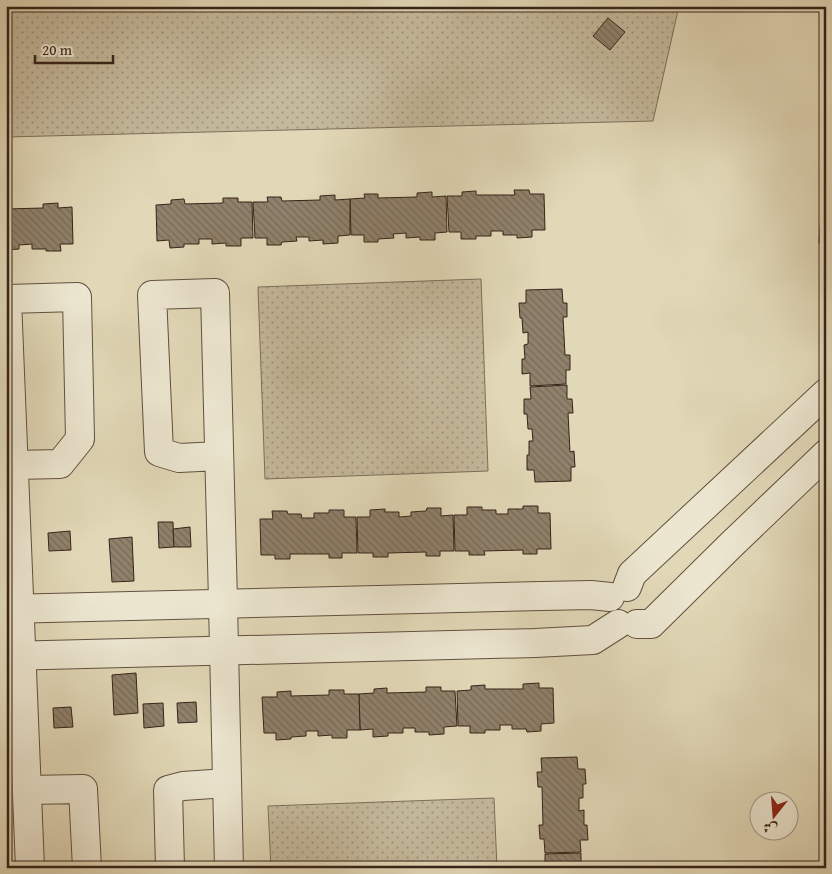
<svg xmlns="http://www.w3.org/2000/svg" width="832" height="874" viewBox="0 0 832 874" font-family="'Gentium Book Plus',Amiri,serif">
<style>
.grass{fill:url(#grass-dots);stroke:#7e6e5a}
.building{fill:url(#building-back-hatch);stroke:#372319}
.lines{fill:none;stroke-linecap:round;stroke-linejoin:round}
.minor-casing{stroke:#625040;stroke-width:30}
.minor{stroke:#ece6d0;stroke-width:28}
</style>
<defs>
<pattern id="grass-dots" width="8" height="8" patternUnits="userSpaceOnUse" patternTransform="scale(1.25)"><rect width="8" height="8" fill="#c4b99c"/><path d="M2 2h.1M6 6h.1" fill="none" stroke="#a0967e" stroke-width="1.8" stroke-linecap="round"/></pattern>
<pattern id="building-back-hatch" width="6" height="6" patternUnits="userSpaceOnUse" patternTransform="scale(1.25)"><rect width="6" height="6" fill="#8f816b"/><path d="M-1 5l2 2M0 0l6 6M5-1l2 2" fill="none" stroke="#766957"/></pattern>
</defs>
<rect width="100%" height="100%" fill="#e1d8b7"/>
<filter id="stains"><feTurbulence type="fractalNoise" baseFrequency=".004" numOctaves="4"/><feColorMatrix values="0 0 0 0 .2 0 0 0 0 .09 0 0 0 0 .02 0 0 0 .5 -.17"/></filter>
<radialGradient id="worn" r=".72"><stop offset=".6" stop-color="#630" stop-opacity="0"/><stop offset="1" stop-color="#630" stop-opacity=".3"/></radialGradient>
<g class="grass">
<path d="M6,6H679L653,121L6,137Z"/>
<path d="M481,279L488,471L265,479L258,287Z"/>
<path d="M494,798L497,868H271L268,806Z"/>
</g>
<g class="building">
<path d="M608,18L625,32L610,50L593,36Z"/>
<path d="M514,190H529L530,194H544L545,230H532V237L517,238V235H503V231H491V236H476V239H461V232H449L447,196H462V192L476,191V195H515Z"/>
<path d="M432,192V197L446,196L447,232L435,233V240H420V237L406,238V233L393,234L394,238L378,239V242H364V235H351L350,199L365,198L364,194H378V198L417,197V193Z"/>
<path d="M335,195V200L350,199V235L338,236V243L323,244V240L309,241V237H296L297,241L282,242L281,245H267V238H255L253,202H268L267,197H281L282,201L320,200V196Z"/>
<path d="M223,198H238V202H252L253,238H241V246H226V243L212,244V239H199V244H184V247L170,248L169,240L157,241L156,205L171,204V200L184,199L185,204L223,203Z"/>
<path d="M58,203V208L72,207L73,244H60L61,251H46V249H32V244L19,245V249L6,250V209L43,208V204Z"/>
<path d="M820,225H826V243H819Z"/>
<path d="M562,289L563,303H567V317H563L565,355H570V370H566V384L530,386V373L522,374V359H525L524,345L528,344V332L523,333L522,318H520L519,303H526V290Z"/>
<path d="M567,385V399H572L573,413H568L570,452L574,451L575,467H571V481L535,482L534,470H527V455H529V441H533L532,429H528L527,414H524V399H531L530,387Z"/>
<path d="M523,506H538V513H550L551,549H537V554H523V550L484,551L485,555H469V551H455L454,515H467V507H482V510H496V514H508V509H523Z"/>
<path d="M427,508H441V516L453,515L454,551H440V556H426V552L388,553V557H373V553H358L357,517H370V510L385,509V512H399V517L411,516V512L426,511Z"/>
<path d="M329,510H344V517H356L357,553H342V558H329V554H290V559H275V555H261L260,519H273L272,511H287L288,514H301L302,518H314V513H329Z"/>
<path d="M158,522H173L174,547L159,548Z"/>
<path d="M190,527L191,547H174L173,529Z"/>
<path d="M70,531L71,550L49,551L48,533Z"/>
<path d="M132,537L134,581L112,582L109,539Z"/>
<path d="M136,673L138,713L114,715L112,675Z"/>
<path d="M539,683V688H553L554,723L541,724V731L527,732L526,729H512V725H500V730H485V733H470V726H458L457,691L471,690V686L485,685V689H523V684Z"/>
<path d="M426,687H441V691H455L457,726L444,727V734L429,735V732H415V728H403V733H388V736L373,737V729L360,730L359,694L374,693V689L387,688V693L426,692Z"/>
<path d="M329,690H344V694H359L360,730H347V738H332V735L318,736V731H306V736L291,737V739L276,740V733H264L262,697H277V692L291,691V696L329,695Z"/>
<path d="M196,702L197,722L178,723L177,703Z"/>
<path d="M163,703L164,726L144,728L143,704Z"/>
<path d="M71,707L73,727L54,728L53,708Z"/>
<path d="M577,757L578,769H585L586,784H583V798H579V811L584,810V825H587L588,840H580L581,852L545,853L544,839H540L539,825H543L542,787H538L537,772H542L541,758Z"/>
<path d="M581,853V866L589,865V868H545V854Z"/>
</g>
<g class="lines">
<defs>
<g id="minor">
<path d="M219,456L179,458L159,452L152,295L215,293L223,601V604L229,868"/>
<path d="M14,465L60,464L80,439L77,297L7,299L30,868"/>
<path d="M627,587L632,574L826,393"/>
<path d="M6,609L542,596L591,595L610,597"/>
<path d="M637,624H651L731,545L826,454"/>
<path d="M6,656L535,643L593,640L618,624"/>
<path d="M27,790L83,789L87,868"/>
<path d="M170,868L168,790L183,786L227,783"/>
</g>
</defs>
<use href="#minor" class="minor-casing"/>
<use href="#minor" class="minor"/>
</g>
<rect width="832" height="874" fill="none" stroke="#e1d8b7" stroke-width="25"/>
<rect x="8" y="8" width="817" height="859" fill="none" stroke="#372319" stroke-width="2.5"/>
<rect x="12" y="12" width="807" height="849" fill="none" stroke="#372319"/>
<g transform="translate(774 816) rotate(197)"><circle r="24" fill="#ece6d0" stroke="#a49887"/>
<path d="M0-4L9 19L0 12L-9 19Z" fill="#8f2418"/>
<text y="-8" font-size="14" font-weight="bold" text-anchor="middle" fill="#372319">ش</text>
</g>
<path d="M35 55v8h78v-8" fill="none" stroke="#372319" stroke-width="2.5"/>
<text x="42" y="55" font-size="15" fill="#372319" stroke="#ece6d0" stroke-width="4" paint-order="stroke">20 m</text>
<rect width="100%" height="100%" filter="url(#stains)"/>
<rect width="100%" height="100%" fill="url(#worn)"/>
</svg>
